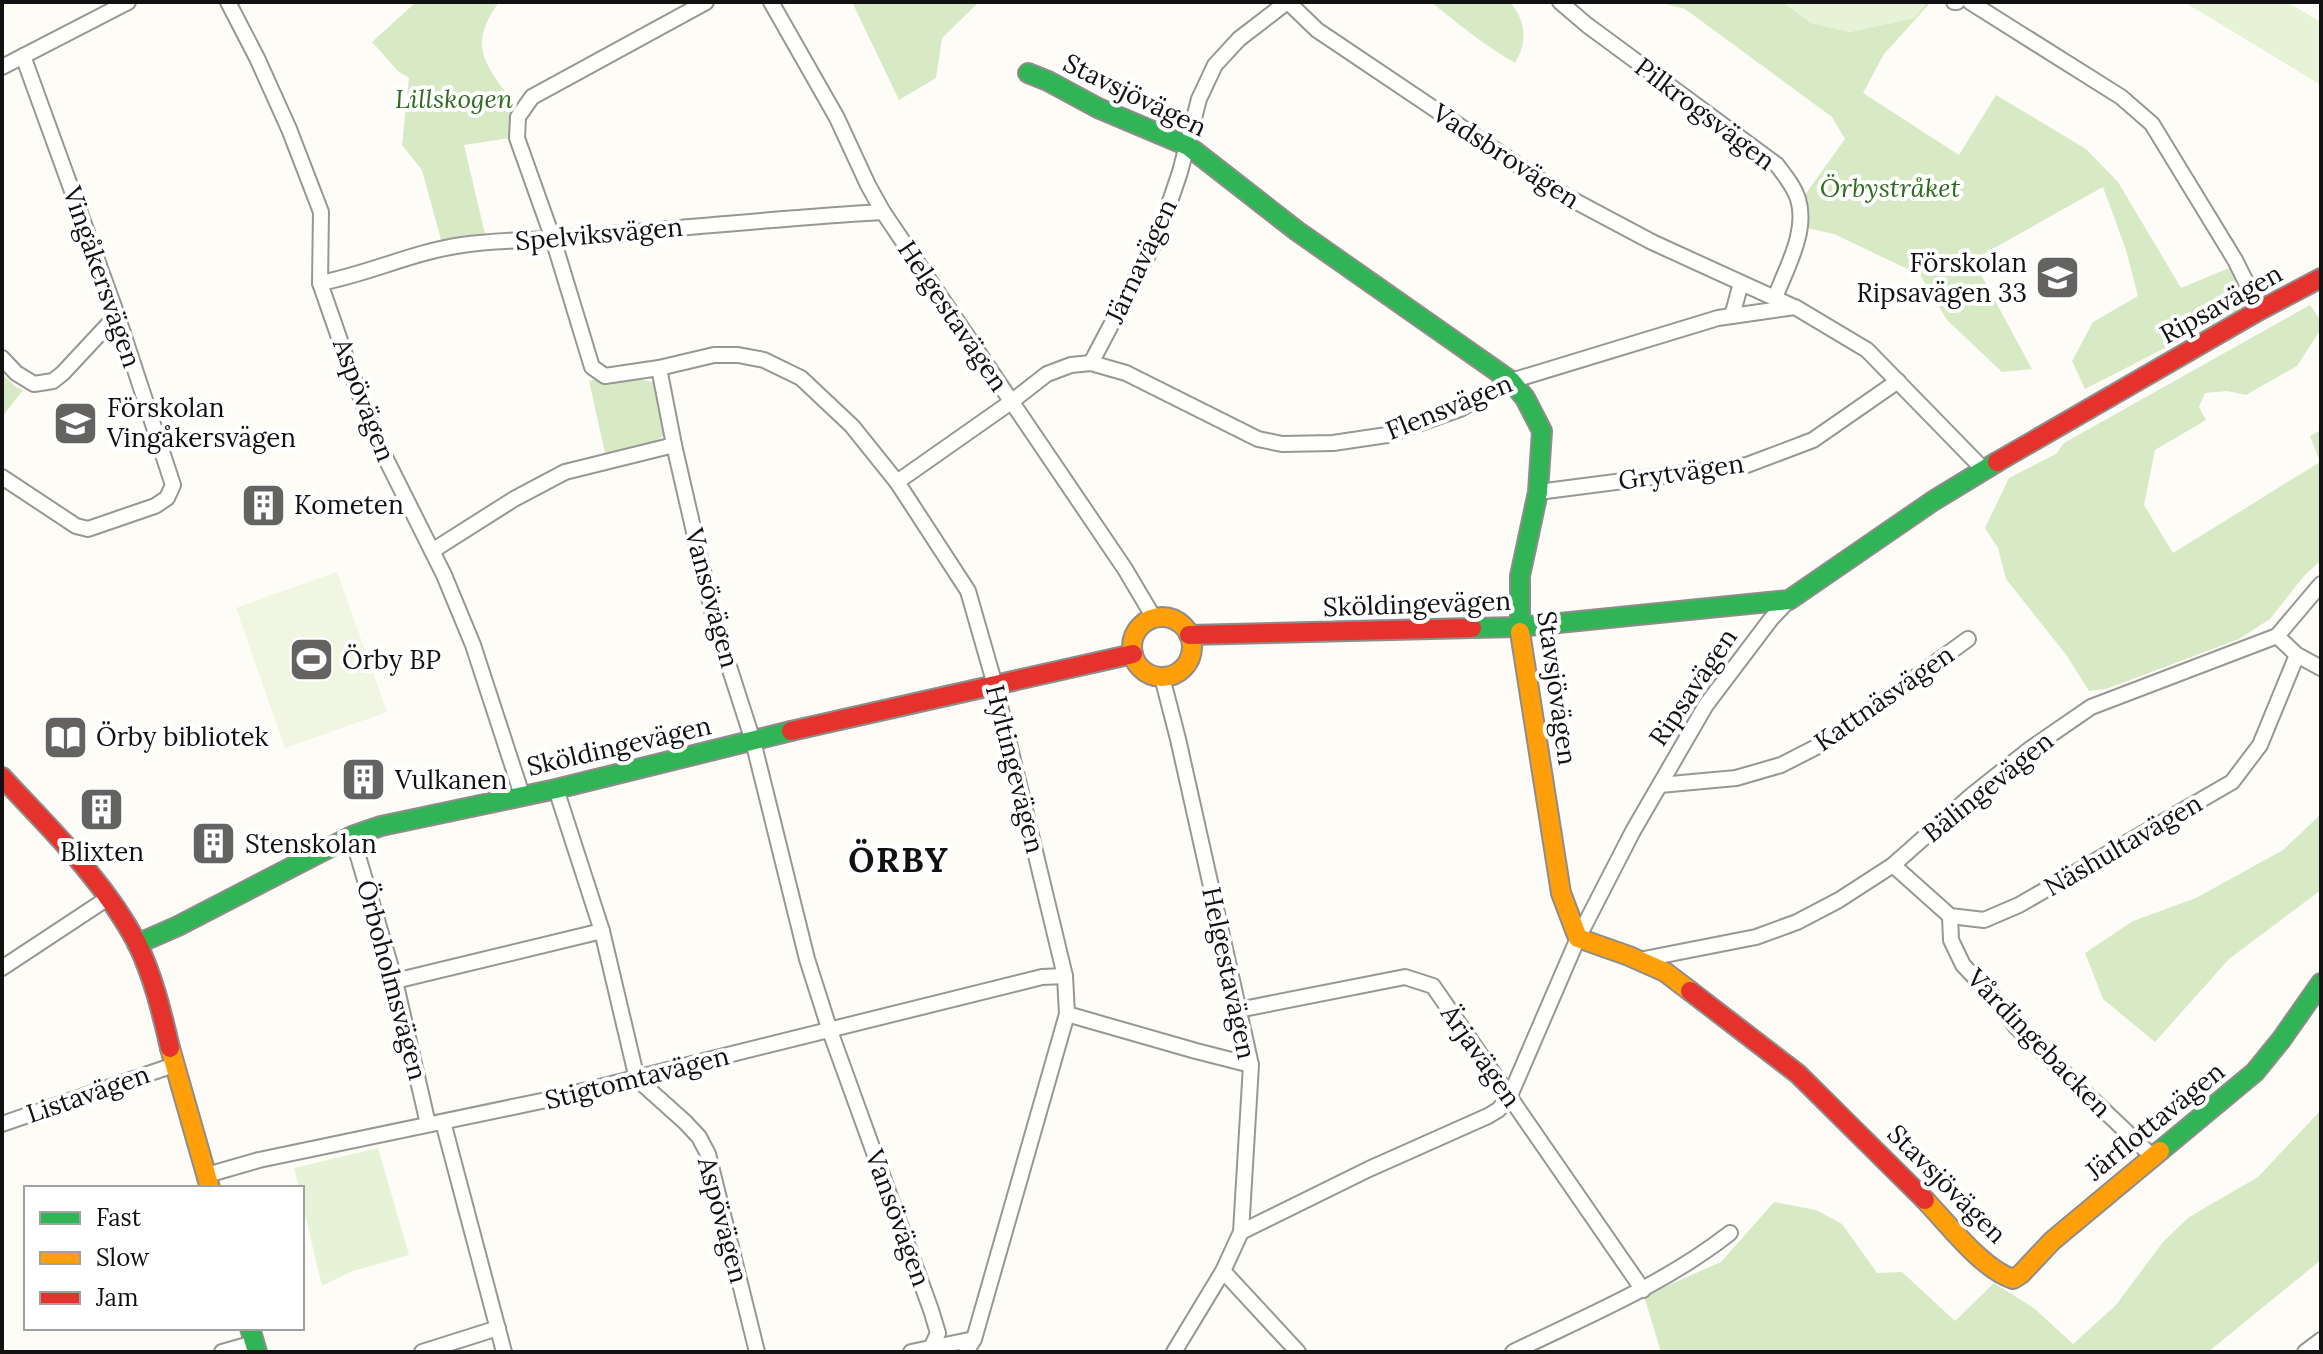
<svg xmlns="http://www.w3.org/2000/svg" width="2323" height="1354" viewBox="0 0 2323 1354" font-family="Lora,serif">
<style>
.green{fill:#e7f3d7}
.forest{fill:#d8eac5}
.pitch{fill:#f0f6e1}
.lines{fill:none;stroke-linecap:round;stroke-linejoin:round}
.street-casing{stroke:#979795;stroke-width:18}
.fast-casing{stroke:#8e8d8b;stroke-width:22}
.slow-casing{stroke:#8e8d8b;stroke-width:22}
.jam-casing{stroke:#8e8d8b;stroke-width:22}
.street{stroke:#fffffe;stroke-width:14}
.fast{stroke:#30b455;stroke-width:18}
.slow{stroke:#ff9f0a;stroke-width:18}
.jam{stroke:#e5322d;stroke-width:18}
.labels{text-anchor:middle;stroke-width:8;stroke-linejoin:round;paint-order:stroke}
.street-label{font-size:26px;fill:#111;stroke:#fff}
.park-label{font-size:26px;font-style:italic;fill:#2f6b1f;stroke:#fff}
.poi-label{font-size:26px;fill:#111;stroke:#fff;text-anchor:start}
.district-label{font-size:34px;font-weight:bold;letter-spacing:2px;fill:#111;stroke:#fff}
</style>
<rect width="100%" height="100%" fill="#fdfcf7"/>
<g class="green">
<path d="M1782,2H1927L1916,18L1850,32L1811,23Z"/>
<path d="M2184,2H2287L2321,22V85Z"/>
<path d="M378,1148L409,1255L353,1271L322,1286L302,1202V1188H299L294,1168Z"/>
</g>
<g class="forest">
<path d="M416,2H499C465,49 488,66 515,106L510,138L464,145L485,234L441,240L422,170L402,145L409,78L398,71L372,42Z"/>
<path d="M852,2H979L942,38L936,78L899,100Z"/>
<path d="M1431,2H1510C1526,21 1528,42 1515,63C1485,46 1457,23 1431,2Z"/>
<path d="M1658,2H1782L1811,23L1850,32L1915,18L1927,2H1931L1884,54L1863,93L1959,155L1996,95L2086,149L2118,182L2181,288L2229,268L2246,297L2243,308L2085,389L2072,361L2093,322L2138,296L2126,250L2103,187L1973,260L2032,369L2002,372L1947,320L1920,275L1834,234L1807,228L1804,196L1845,139L1832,117L1685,9Z"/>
<path d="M2310,305L2321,321V329L2297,366L2246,395L2227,391L2205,393L2199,407L2206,420L2155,450L2144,505L2173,553L2320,462L2310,436L2321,430V560L2304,576L2270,619L2239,639L2106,689L2089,691L2067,656L2006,579L1998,548L1985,528L2009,478L2056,454L2064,443Z"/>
<path d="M2,374L16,387L23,390L2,417Z"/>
<path d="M598,379C615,381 638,376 654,383L666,432C654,450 625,450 605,453L589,381Z"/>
<path d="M2321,814V890L2229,959L2155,1042L2103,999L2085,953L2133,921L2196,898L2283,850Z"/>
<path d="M2321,1110V1260L2208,1352H1661L1644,1296L1721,1262L1774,1202L1816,1210L1842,1224L1877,1273L1902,1272L1955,1321L1994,1283L2035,1309L2073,1344L2116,1305L2163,1242L2189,1217L2258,1177Z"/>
</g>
<path class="pitch" d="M337,572L387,712L285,748L236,608Z"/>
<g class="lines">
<defs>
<g id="street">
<path d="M228,2L257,58L289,129L321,212L320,283L351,372L379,445L444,575L473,645L522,795"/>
<path d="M706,2L532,97L518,117L517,138L553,239L592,367L605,376L659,368L674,445L715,623L753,741L807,959L830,1031L931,1310L938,1333L932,1346L937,1352"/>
<path d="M771,2L837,118L868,185L883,212L1125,569L1154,618"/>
<path d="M1288,2L1317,30L1558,192L1652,242L1792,306"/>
<path d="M1560,2L1587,25L1777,165C1785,176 1794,186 1798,199C1808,232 1786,268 1775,298"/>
<path d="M1954,2H1957"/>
<path d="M1970,2L2121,97L2152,124L2235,260L2260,310"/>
<path d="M2,67L128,2"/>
<path d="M320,283C368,274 413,252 462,245C500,239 539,241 578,237C679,228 781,218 883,212"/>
<path d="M1732,316L1741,283"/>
<path d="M2,358L16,373L34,384L53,381L63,373L117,315"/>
<path d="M1091,363L1159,234L1180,172L1199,99L1215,65L1239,39L1287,2"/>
<path d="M659,368L714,355H738L764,360L801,378L852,426L897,482L968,591L995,685L1065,976L1067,1014L974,1339L966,1352"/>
<path d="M2,477L76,526L88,529L155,506L167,498L173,485L117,315L23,56"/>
<path d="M897,482L1011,402L1047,374L1071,365L1091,363L1126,373L1258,439L1282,444L1333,443L1387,435L1460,409L1511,381L1718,318L1795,307L1867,350L1984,470"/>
<path d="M1538,492L1747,465L1813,440L1898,381"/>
<path d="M432,551L514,499L565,472L674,445"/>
<path d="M2277,636L2297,655L2321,668"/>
<path d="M1162,677L1178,739L1251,1065L1241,1232L1223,1271L1174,1352"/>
<path d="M1660,785L1736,778L1781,765L1828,741L1968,639"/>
<path d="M556,789L602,931L637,1079L685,1122L699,1137L708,1154L757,1352"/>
<path d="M352,836L395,981L428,1124"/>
<path d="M1893,865L1950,916L1984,920L2019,905L2232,782L2260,745L2297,655"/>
<path d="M1950,916L1951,940L1963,965L1998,1002L2016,1027L2152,1156"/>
<path d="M1639,960L1756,937L1797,922L1839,900L1893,865L1972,795L2030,749L2091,707L2277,636L2321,584"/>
<path d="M2,968L108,898"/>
<path d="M395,981L602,931"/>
<path d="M1238,1010L1405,977L1433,986L1643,1290"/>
<path d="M1067,1014L1196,1051L1251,1065"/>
<path d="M443,1122L504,1352"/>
<path d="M2,1124L174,1065"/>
<path d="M207,1175L259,1160L551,1099L1042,977L1065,976"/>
<path d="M1241,1232L1369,1169L1488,1116L1498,1110L1509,1098L1578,938L1633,831L1706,705L1771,619L1789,600"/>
<path d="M1223,1271L1298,1352"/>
<path d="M222,1352L254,1343"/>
<path d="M422,1352L498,1328"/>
<path d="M911,1352L974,1339"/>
<path d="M1513,1352C1587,1316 1665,1284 1730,1233"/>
<path d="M2305,1352L2321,1340"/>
</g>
<g id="fast">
<path d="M1028,73L1048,81L1098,108L1188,146L1297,231L1511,381L1525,398L1542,431L1538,492L1520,576V632"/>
<path d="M1472,628L1519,627L1789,600L1933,501L1997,462"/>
<path d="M137,944L178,926L352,836L381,826L556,789L791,731"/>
<path d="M2160,1151L2255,1072L2281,1040L2321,983"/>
<path d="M250,1328L257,1352"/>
</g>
<g id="slow">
<circle cx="1162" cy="647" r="30"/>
<path d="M1520,632L1561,893L1578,938L1629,956L1665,972L1690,991"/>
<path d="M170,1048L210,1188"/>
<path d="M1925,1200C1948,1224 1982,1269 2013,1279L2021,1274L2052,1241L2160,1151"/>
</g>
<g id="jam">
<path d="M1997,462L2260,310L2321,278"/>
<path d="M1189,635L1472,628"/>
<path d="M791,731L1133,654"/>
<path d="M2,777C50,829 104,880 137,943C153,976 162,1013 170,1048"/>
<path d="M1690,991L1798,1074L1925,1200"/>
</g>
</defs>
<use href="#street" class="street-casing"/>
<use href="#fast" class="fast-casing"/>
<use href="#slow" class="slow-casing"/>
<use href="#jam" class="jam-casing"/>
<use href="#street" class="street"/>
<use href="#fast" class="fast"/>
<use href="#slow" class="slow"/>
<use href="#jam" class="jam"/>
</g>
<defs>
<symbol id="school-square" viewBox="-11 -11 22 22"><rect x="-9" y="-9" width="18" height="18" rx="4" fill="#646362" stroke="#fff"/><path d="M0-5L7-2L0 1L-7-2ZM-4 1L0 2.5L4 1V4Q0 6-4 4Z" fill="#fff"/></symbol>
<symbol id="building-square" viewBox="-11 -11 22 22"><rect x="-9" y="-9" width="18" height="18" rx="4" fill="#646362" stroke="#fff"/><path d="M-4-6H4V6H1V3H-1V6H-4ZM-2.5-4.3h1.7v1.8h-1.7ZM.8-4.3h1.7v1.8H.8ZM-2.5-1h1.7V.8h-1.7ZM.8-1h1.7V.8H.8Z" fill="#fff"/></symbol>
<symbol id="stadium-square" viewBox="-11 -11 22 22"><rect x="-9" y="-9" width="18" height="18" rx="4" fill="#646362" stroke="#fff"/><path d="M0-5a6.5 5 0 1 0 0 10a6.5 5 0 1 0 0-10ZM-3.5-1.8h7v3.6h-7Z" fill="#fff"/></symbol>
<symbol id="library-square" viewBox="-11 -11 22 22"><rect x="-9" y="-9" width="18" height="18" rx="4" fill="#646362" stroke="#fff"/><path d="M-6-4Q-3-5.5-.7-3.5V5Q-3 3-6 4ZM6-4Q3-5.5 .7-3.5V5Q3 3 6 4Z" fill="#fff"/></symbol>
</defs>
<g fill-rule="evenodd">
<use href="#school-square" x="2032" y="252" width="51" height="51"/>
<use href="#school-square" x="50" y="398" width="51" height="51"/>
<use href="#building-square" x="238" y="480" width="51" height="51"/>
<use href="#stadium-square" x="286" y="634" width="51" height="51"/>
<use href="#library-square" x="40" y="712" width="51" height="51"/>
<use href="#building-square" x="338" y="754" width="51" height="51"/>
<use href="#building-square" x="76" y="784" width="51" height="51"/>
<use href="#building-square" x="188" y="818" width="51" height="51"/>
</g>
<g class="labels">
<g class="street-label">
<text transform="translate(1135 95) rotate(26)" y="9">Stavsjövägen</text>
<text transform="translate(1705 114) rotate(37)" y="9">Pilkrogsvägen</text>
<text transform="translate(1506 156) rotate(33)" y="9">Vadsbrovägen</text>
<text transform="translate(599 234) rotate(-5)" y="9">Spelviksvägen</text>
<text transform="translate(1141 261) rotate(-65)" y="9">Järnavägen</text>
<text transform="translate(102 277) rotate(71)" y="9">Vingåkersvägen</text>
<text transform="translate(2221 304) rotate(-29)" y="9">Ripsavägen</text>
<text transform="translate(953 316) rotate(56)" y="9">Helgestavägen</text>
<text transform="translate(364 400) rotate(69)" y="9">Aspövägen</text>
<text transform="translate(1449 407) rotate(-22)" y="9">Flensvägen</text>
<text transform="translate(1681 472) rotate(-8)" y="9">Grytvägen</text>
<text transform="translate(712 598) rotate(75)" y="9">Vansövägen</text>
<text transform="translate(1417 604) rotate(-2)" y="9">Sköldingevägen</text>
<text transform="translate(1693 687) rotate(-56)" y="9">Ripsavägen</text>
<text transform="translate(1557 688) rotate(82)" y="9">Stavsjövägen</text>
<text transform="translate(1884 698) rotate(-35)" y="9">Kattnäsvägen</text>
<text transform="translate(619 746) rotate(-13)" y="9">Sköldingevägen</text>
<text transform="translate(1015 769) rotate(76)" y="9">Hyltingevägen</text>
<text transform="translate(1988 787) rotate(-39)" y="9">Bälingevägen</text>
<text transform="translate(2123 845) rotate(-30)" y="9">Näshultavägen</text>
<text transform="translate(1229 973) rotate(78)" y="9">Helgestavägen</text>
<text transform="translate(392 980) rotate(75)" y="9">Örboholmsvägen</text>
<text transform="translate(2039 1043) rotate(46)" y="9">Vårdingebacken</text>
<text transform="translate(1481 1056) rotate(55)" y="9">Ärjavägen</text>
<text transform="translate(637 1078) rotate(-14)" y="9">Stigtomtavägen</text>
<text transform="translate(88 1094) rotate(-19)" y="9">Listavägen</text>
<text transform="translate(2155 1121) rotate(-39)" y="9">Järflottavägen</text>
<text transform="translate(1947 1184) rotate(45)" y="9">Stavsjövägen</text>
<text transform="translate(898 1218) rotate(70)" y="9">Vansövägen</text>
<text transform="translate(723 1220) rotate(75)" y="9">Aspövägen</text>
</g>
<g class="park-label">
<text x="454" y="108">Lillskogen</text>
<text x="1890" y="197">Örbystråket</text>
</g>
<g class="poi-label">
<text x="2027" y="272" text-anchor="end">Förskolan<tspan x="2027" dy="30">Ripsavägen 33</tspan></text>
<text x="107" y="417">Förskolan<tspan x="107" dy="30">Vingåkersvägen</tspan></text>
<text x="294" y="514">Kometen</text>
<text x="342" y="669">Örby BP</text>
<text x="96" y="746">Örby bibliotek</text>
<text x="395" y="789">Vulkanen</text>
<text x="245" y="853">Stenskolan</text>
<text x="102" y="861" text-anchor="middle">Blixten</text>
</g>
<g class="district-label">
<text x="899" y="872">ÖRBY</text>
</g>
</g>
<rect width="2323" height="1354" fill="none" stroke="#111111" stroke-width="8"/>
<rect x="24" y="1186" width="280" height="144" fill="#ffffff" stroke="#a0a0a0" stroke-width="2"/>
<rect x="40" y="1212" width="40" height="12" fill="#30b455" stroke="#a0a0a0" stroke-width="2"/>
<text x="96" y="1226" font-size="24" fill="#111111">Fast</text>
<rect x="40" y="1252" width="40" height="12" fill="#ff9f0a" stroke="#a0a0a0" stroke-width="2"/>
<text x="96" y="1266" font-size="24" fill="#111111">Slow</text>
<rect x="40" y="1292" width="40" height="12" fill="#e5322d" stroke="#a0a0a0" stroke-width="2"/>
<text x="96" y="1306" font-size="24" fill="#111111">Jam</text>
</svg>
